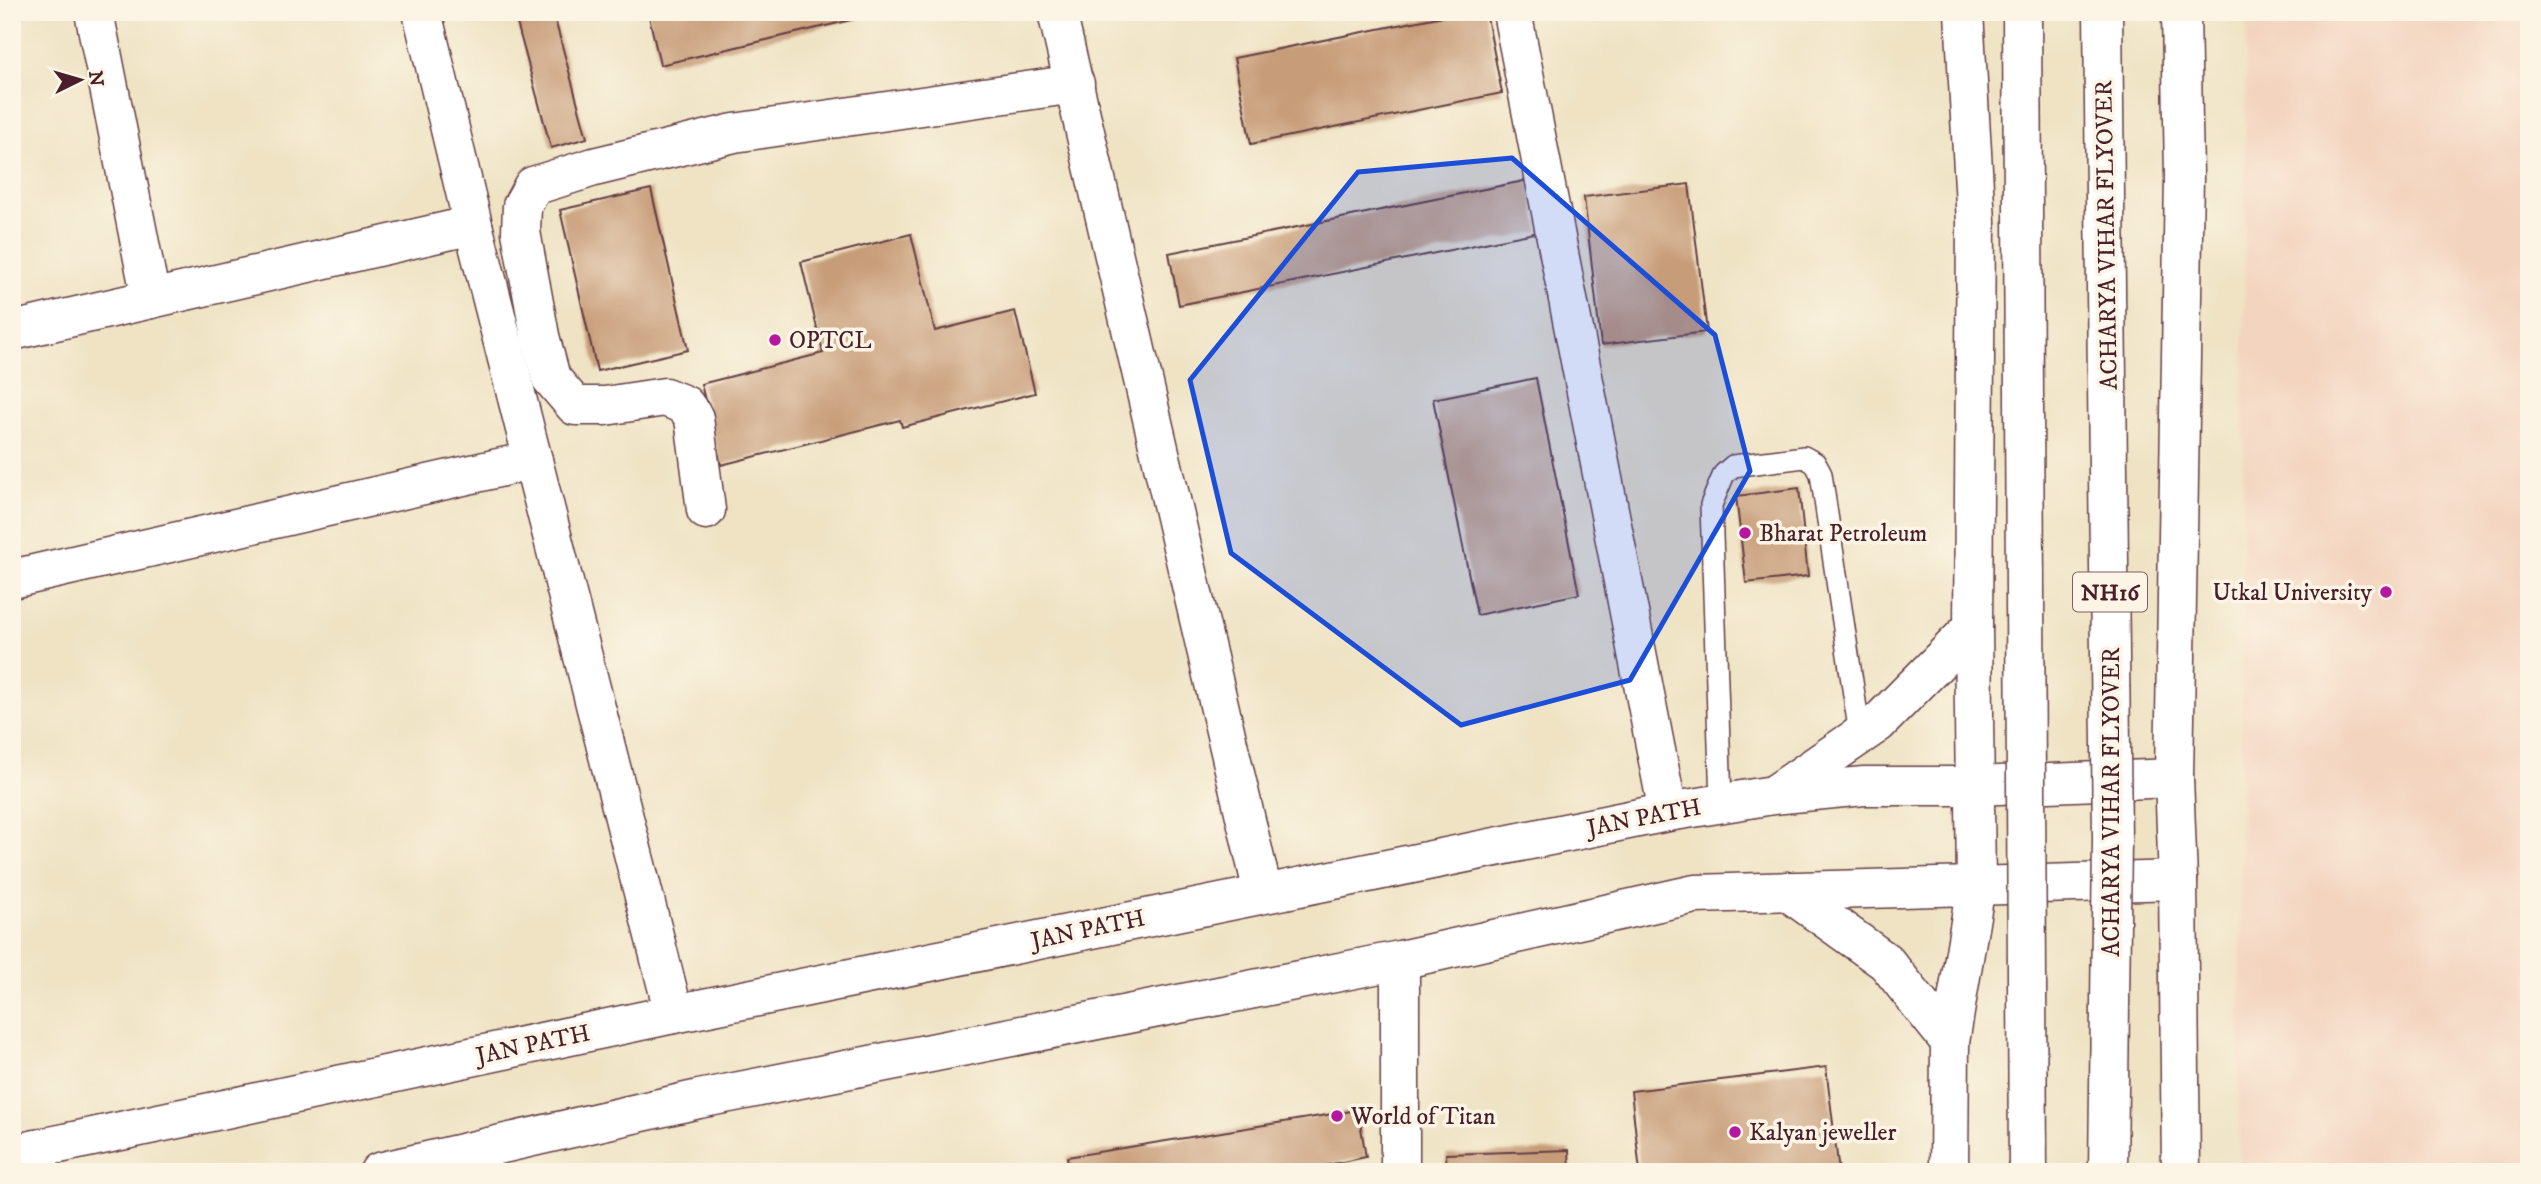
<svg xmlns="http://www.w3.org/2000/svg" width="2541" height="1184" viewBox="0 0 2541 1184" font-family="'IM FELL DW Pica',serif">
<style>
.built{fill:#f3d4bf}
.building{fill:#c79c78}
.lines{fill:none;stroke-linecap:round;stroke-linejoin:round}
.service-casing{stroke:#633c42;stroke-width:24}
.minor-casing{stroke:#633c42;stroke-width:41}
.tertiary-casing{stroke:#633c42;stroke-width:41}
.secondary-casing{stroke:#633c42;stroke-width:41}
.service{stroke:#fff;stroke-width:21}
.minor{stroke:#fff;stroke-width:38}
.tertiary{stroke:#fff;stroke-width:38}
.secondary{stroke:#fff;stroke-width:38}
.trunk-bridge-casing{stroke:#633c42;stroke-width:41;stroke-linecap:butt}
.trunk-bridge{stroke:#fff;stroke-width:38}
.marked{fill:#1d4ed8;fill-opacity:0.2;stroke:#1d4ed8;stroke-width:5;stroke-linejoin:round}
.poi-dot{fill:#b5179e;stroke:#fcf5e5;stroke-width:2.5}
.labels{text-anchor:middle;stroke-width:7;stroke-linejoin:round;paint-order:stroke}
.shield{fill:#fcf5e5;stroke:#7f5f63;stroke-width:2}
.shield-label{font-size:23px;font-weight:bold;fill:#4a1f2b}
.street-label{font-size:24px;fill:#4a1f2b;stroke:#fcf5e5}
.poi-label{font-size:24px;fill:#4a1f2b;stroke:#fcf5e5;text-anchor:start}
</style>
<rect width="100%" height="100%" fill="#fcf5e5"/>
<filter id="ink" filterUnits="userSpaceOnUse"><feTurbulence type="fractalNoise" baseFrequency=".0143" numOctaves="2"/><feDisplacementMap in="SourceGraphic" scale="14" xChannelSelector="R" yChannelSelector="G"/><feConvolveMatrix kernelMatrix="1 2 1 2 8 2 1 2 1" color-interpolation-filters="sRGB"/></filter>
<filter id="wash" filterUnits="userSpaceOnUse"><feTurbulence type="fractalNoise" baseFrequency=".00686" numOctaves="4" result="noise"/><feDisplacementMap in="SourceGraphic" scale="28" xChannelSelector="R" yChannelSelector="G"/><feGaussianBlur stdDeviation="1.57" result="paint"/><feColorMatrix in="noise" values="0 0 0 0 0 0 0 0 0 0 0 0 0 0 0 0 0 1.4 0 .05"/><feComposite in="paint" operator="in"/></filter>
<g filter="url(#wash)">
<rect width="100%" height="100%" fill="#efe3c4"/>
<path class="built" d="M2246,12H2529V1172H2239Z"/>
<g id="blocks">
<g class="building">
<path d="M514,12H553L587,138L551,148Z"/>
<path d="M648,12H881V13L660,65Z"/>
<path d="M1463,12H1486L1502,93L1251,144L1234,58Z"/>
<path d="M1529,180L1539,232L1179,305L1169,253Z"/>
<path d="M1689,184L1707,332L1601,345L1584,197Z"/>
<path d="M651,189L688,350L597,371L560,210Z"/>
<path d="M911,234L935,331L1015,311L1035,393L902,427L900,420L721,465L701,384L823,353L801,262Z"/>
<path d="M1536,378L1579,594L1477,615L1433,399Z"/>
<path d="M1799,488L1808,576L1746,583L1736,496Z"/>
<path d="M1826,1067L1839,1172H1640L1631,1091Z"/>
<path d="M1358,1110L1366,1157L1295,1172H1069L1067,1157Z"/>
<path d="M1569,1150L1570,1172H1447L1446,1154Z"/>
</g>
</g>
</g>
<g filter="url(#ink)">
<use href="#blocks" fill-opacity="0" stroke="#633c42" stroke-width="2"/>
<g class="lines">
<defs>
<path id="service" d="M1721,803L1711,505L1724,474L1733,466L1804,457L1815,463L1821,474L1860,735"/>
<g id="minor">
<path d="M94,12L151,299"/>
<path d="M422,12L473,225L674,1014"/>
<path d="M1057,12L1263,893"/>
<path d="M1512,12L1668,812"/>
<path d="M12,331L473,225"/>
<path d="M706,510L694,418L685,405L665,397L605,406H575L551,378L540,336L521,232L522,206L533,186L594,167L734,133L1075,84"/>
<path d="M12,579L533,460"/>
<path d="M1400,960V1172"/>
</g>
<g id="tertiary">
<path d="M1949,1172L1950,1042L1976,886L1973,627L1976,222L1964,12"/>
<path d="M2181,1172L2178,880L2174,778L2184,176L2181,12"/>
</g>
<g id="secondary">
<path d="M1775,794L1878,723L1973,627"/>
<path d="M1787,891L1886,962L1950,1042"/>
<path d="M12,1154L674,1014L1668,812L1773,795L1864,786H1974L2174,778"/>
<path d="M379,1172L699,1099L1400,960L1695,894L2178,880"/>
</g>
</defs>
<use href="#service" class="service-casing"/>
<use href="#minor" class="minor-casing"/>
<use href="#tertiary" class="tertiary-casing"/>
<use href="#secondary" class="secondary-casing"/>
<use href="#service" class="service"/>
<use href="#minor" class="minor"/>
<use href="#tertiary" class="tertiary"/>
<use href="#secondary" class="secondary"/>
<defs>
<g id="trunk-bridge">
<path d="M2022,12L2028,1172"/>
<path d="M2103,12L2112,839L2108,1172"/>
</g>
</defs>
<use href="#trunk-bridge" class="trunk-bridge-casing"/>
<use href="#trunk-bridge" class="trunk-bridge"/>
</g>
</g>
<path class="marked" d="M1512,158L1715,335L1750,471L1630,680L1461,725L1231,553L1190,380L1358,172Z"/>
<g class="poi-dot">
<circle cx="775" cy="340" r="7"/>
<circle cx="1745" cy="533" r="7"/>
<circle cx="2386" cy="592" r="7"/>
<circle cx="1337" cy="1116" r="7"/>
<circle cx="1735" cy="1132" r="7"/>
</g>
<g class="labels">
<rect class="shield" x="2073" y="572.5" width="74" height="39" rx="5"/>
<g class="shield-label">
<text x="2110" y="600">NH16</text>
</g>
<g class="street-label">
<text transform="translate(2106 235) rotate(-91)" y="8">ACHARYA VIHAR FLYOVER</text>
<text transform="translate(2111 802) rotate(-90)" y="8">ACHARYA VIHAR FLYOVER</text>
<text transform="translate(1644 817) rotate(-11)" y="8">JAN PATH</text>
<text transform="translate(1088 929) rotate(-12)" y="8">JAN PATH</text>
<text transform="translate(533 1044) rotate(-12)" y="8">JAN PATH</text>
</g>
<g class="poi-label">
<text x="789" y="348">OPTCL</text>
<text x="1759" y="541">Bharat Petroleum</text>
<text x="2372" y="600" text-anchor="end">Utkal University</text>
<text x="1351" y="1124">World of Titan</text>
<text x="1749" y="1140">Kalyan jeweller</text>
</g>
</g>
<rect width="2541" height="1184" fill="none" stroke="#fcf5e5" stroke-width="42"/>
<g transform="translate(80 80) rotate(85)" stroke="#fcf5e5" stroke-width="5" paint-order="stroke">
<path d="M0-5L12 26L0 18L-12 26Z" fill="#4a1f2b"/>
<text y="-10" font-size="19" font-weight="bold" text-anchor="middle" fill="#4a1f2b">N</text>
</g>
</svg>
